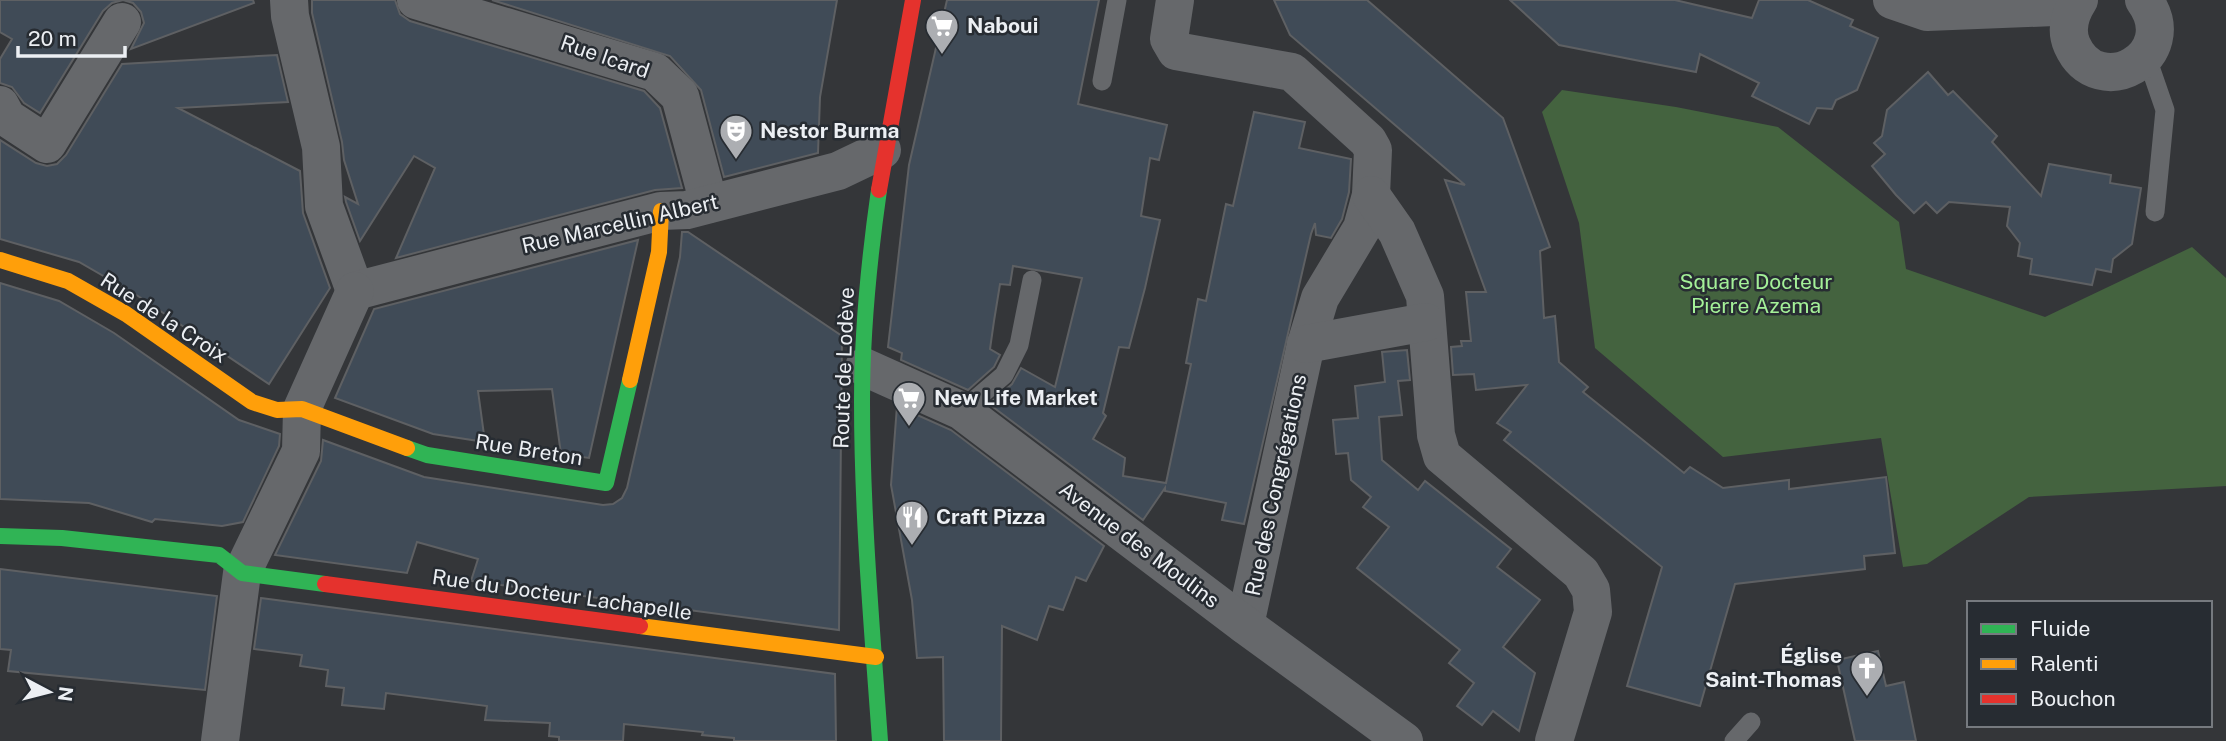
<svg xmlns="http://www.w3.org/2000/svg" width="2226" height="741" viewBox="0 0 2226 741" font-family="'Public Sans',sans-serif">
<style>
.green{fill:#44633f}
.building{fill:#404b57;stroke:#5e6063;stroke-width:2}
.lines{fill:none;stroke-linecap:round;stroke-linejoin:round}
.lane{stroke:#66686b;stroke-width:19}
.street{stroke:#66686b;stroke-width:38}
.fast{stroke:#30b455;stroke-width:16}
.slow{stroke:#ff9f0a;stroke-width:16}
.jam{stroke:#e5322d;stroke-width:16}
.labels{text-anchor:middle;stroke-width:5;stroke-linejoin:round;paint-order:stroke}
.poi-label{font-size:21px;font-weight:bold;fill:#eceff3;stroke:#272c32;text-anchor:start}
.street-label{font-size:21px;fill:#eceff3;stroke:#272c32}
.park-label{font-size:21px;fill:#a4f098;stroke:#272c32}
</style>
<rect width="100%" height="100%" fill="#343639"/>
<path class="green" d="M1562,90L1676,107L1778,127L1899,222L1906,269L2045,317L2192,247L2226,278V486L2029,497L1927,564L1903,567L1881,438L1723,457L1595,348L1579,223L1542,112Z"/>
<g class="building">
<path d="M0,0H253L254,3L131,49L144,23L141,12L133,3L123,0L112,3L103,11L40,113L24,103L12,87L0,83V59L12,39L0,32Z"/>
<path d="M312,0H395L400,14L410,21L644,91L660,108L682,188L655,190L396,258L435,168L414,156L360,241L346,202L345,197L358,204L344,160L342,142L312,13Z"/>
<path d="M492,0H837L820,97L818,153L724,177L701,90L670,56Z"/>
<path d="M947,0H1099L1078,104L1167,125L1159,160L1150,158L1141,216L1160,220L1145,288L1129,348L1119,347L1103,413L1106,416L1093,439L1125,458L1123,476L1166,483L1191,364L1186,363L1198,299L1206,301L1226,204L1233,206L1254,112L1305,122L1299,148L1351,159L1349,192L1342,219L1331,238L1316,235L1315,223L1311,234L1244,524L1222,520L1226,503L1165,491V488L1143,520L989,404L1012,384L1021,368L1055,387L1082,278L1013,266L1010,285L1000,284L994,321L990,349L1000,355L994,367L968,390L901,360L902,353L888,347L909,165Z"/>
<path d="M1274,0H1367L1503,118L1550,247L1540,251L1544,318L1555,316L1559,362L1588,387L1583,392L1684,473L1690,467L1723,488L1789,480V489L1886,477L1895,553L1864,556L1865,569L1735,584L1700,706L1627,686L1662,567L1504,440L1511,432L1497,423L1527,385L1476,390L1474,374L1453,375L1451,347L1462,346L1461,341H1471L1466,292H1486L1445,180L1465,185L1290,35Z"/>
<path d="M1510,0H1675L1752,18L1759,0H1808L1853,20L1850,26L1878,38L1857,90L1836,100L1832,109L1817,108L1809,124L1752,96L1759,83L1700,54L1696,72L1559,45Z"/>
<path d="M277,55L288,102L178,108L300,171L303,213L330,288L269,384L138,296L79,262L0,239V140L36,163L47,166L57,164L66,155L122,64Z"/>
<path d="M1928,72L1948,95L1953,91L1997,136L1992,142L2041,196L2049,164L2111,175L2110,183L2141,188L2132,244L2113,259L2111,272L2096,269L2092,285L2030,274L2032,259L2018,256L2020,243L2007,226L2010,207L1949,202L1937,213L1926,202L1914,213L1896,195L1872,166L1885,154L1874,143L1882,136L1887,110Z"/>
<path d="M682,232H688L842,336L839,630L471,581L478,559L417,542L407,573L275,555L321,461L323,440L424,477L603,505L613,504L622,498L627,488L680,257Z"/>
<path d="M638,240L589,458L561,454L552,389L478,391L485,442L433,434L335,398L374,309Z"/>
<path d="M0,283L59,301L114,333L239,420L280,434L279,446L243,522L222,526L155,519L152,522L89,503L0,499Z"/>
<path d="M1407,350L1410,380L1398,381L1402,415L1379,417L1382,460L1418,490L1425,481L1511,549L1497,567L1540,600L1503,647L1535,673L1519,731L1493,711L1482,725L1457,706L1474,683L1449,663L1460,650L1357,568L1389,527L1363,507L1371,497L1351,480L1348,453L1336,454L1333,420L1358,418L1355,386L1385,382L1382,352Z"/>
<path d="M897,406L951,430L1104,546L1086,581L1076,577L1063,610L1049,606L1037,640L1002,626L1001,741H944L943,657L917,658L912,600L891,485Z"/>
<path d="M0,569L217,596L205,690L8,671L11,650L0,649Z"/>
<path d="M261,598L835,674L836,741H734V738L702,735L703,732L624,724L623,741H559V737L549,736L550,723L485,720L487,706L386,693L384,709L342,705L344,688L326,686L328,670L300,666L302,655L254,649Z"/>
<path d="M1878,651L1886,686L1904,682L1916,741H1855L1837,660Z"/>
</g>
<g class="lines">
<g class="lane">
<path d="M2146,55L2165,110L2155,212"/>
<path d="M1102,81L1117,0"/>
<path d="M962,411L1004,375L1019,345L1032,280"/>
<path d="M1734,741L1751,722"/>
</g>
<g class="street">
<path d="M289,0L290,16L321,147L324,206L355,291"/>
<path d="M416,0L655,72L680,96L709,204"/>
<path d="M1175,0L1169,39L1176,51L1292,72L1368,141L1373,150L1371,195L1362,228L1320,298L1306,344L1245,625"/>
<path d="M1892,0L1927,12L2054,7L2072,11"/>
<path d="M2079,0C2070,14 2065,29 2072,45C2098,104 2185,56 2144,0"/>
<path d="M0,105L7,118L47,144L122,22"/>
<path d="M1371,195L1397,232L1425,296L1436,435L1442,456L1581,573L1591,590L1593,612L1554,741"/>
<path d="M355,291L661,211L687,210L838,171L882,150"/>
<path d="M1306,344L1426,322"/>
<path d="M864,367L962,411L1245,625L1404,741"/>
<path d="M220,741L242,573L301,451L302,409L355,291"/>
</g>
<g class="fast">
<path d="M879,190C869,260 862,331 862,402C862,515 872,628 880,741"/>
<path d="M407,448L427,455L606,483L630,380"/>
<path d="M0,536L62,538L219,555L242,573L325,584"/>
</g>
<g class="slow">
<path d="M0,260L68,281L126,314L252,402L277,410L302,409L407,448"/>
<path d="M630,380L659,252L661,211"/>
<path d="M640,626L876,657"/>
</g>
<g class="jam">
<path d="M879,190L913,0"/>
<path d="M325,584L640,626"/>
</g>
</g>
<defs>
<symbol id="supermarket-pin" viewBox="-11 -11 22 30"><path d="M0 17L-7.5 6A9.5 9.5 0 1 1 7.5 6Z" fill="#acaeb2" stroke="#272c32"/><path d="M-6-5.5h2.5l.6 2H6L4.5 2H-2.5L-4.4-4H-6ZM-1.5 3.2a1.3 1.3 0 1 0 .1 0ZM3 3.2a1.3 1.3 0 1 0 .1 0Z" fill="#fff"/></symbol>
<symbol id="theatre-pin" viewBox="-11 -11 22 30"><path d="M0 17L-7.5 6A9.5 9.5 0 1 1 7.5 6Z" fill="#acaeb2" stroke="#272c32"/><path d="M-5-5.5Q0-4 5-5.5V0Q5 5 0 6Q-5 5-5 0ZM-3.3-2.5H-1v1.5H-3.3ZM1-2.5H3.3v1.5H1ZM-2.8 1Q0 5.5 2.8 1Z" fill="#fff"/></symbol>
<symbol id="restaurant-pin" viewBox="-11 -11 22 30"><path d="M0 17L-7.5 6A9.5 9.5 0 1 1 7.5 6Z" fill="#acaeb2" stroke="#272c32"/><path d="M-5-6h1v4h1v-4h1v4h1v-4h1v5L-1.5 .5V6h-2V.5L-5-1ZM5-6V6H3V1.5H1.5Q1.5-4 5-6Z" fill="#fff"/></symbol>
<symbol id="church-pin" viewBox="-11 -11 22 30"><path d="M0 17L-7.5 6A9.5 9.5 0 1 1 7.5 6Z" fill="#acaeb2" stroke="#272c32"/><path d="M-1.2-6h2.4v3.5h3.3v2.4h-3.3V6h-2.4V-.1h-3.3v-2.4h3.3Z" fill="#fff"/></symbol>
</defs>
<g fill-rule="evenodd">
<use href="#supermarket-pin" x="923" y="7" width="38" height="52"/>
<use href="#theatre-pin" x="717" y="112" width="38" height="52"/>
<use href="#supermarket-pin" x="890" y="379" width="38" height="52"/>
<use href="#restaurant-pin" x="893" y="498" width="38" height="52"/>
<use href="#church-pin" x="1848" y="649" width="38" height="52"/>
</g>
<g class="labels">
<g class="poi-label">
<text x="967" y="33">Naboui</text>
<text x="760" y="138">Nestor Burma</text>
<text x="934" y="405">New Life Market</text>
<text x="936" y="524">Craft Pizza</text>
<text x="1842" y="663" text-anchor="end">Église<tspan x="1842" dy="24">Saint-Thomas</tspan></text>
</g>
<g class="street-label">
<text transform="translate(605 57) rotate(19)" y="7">Rue Icard</text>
<text transform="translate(620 224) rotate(-13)" y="7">Rue Marcellin Albert</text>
<text transform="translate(164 318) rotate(33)" y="7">Rue de la Croix</text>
<text transform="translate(844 368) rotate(-88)" y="7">Route de Lodève</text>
<text transform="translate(529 450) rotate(9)" y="7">Rue Breton</text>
<text transform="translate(1276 485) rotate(-78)" y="7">Rue des Congrégations</text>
<text transform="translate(1139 545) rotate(37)" y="7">Avenue des Moulins</text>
<text transform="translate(562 595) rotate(8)" y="7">Rue du Docteur Lachapelle</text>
</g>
<g class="park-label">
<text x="1756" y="289">Square Docteur<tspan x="1756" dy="24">Pierre Azema</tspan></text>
</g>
</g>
<rect x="1967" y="601" width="245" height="126" fill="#272c32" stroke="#767a7f" stroke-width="2"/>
<rect x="1981" y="624" width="35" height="10" fill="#30b455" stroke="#767a7f" stroke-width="2"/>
<text x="2030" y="636" font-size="21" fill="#eceff3">Fluide</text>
<rect x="1981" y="659" width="35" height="10" fill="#ff9f0a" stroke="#767a7f" stroke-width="2"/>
<text x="2030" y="671" font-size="21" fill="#eceff3">Ralenti</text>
<rect x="1981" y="694" width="35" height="10" fill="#e5322d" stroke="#767a7f" stroke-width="2"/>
<text x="2030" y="706" font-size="21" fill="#eceff3">Bouchon</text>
<g transform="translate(49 692) rotate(97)" stroke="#272c32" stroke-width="5" paint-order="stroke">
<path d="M0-5L12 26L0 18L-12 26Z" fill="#eceff3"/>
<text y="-10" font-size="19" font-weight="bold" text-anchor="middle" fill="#eceff3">N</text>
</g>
<path d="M18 46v10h107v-10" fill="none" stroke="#eceff3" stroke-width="3.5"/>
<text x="28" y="46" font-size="21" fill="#eceff3" stroke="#272c32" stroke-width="5" paint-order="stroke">20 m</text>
</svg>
